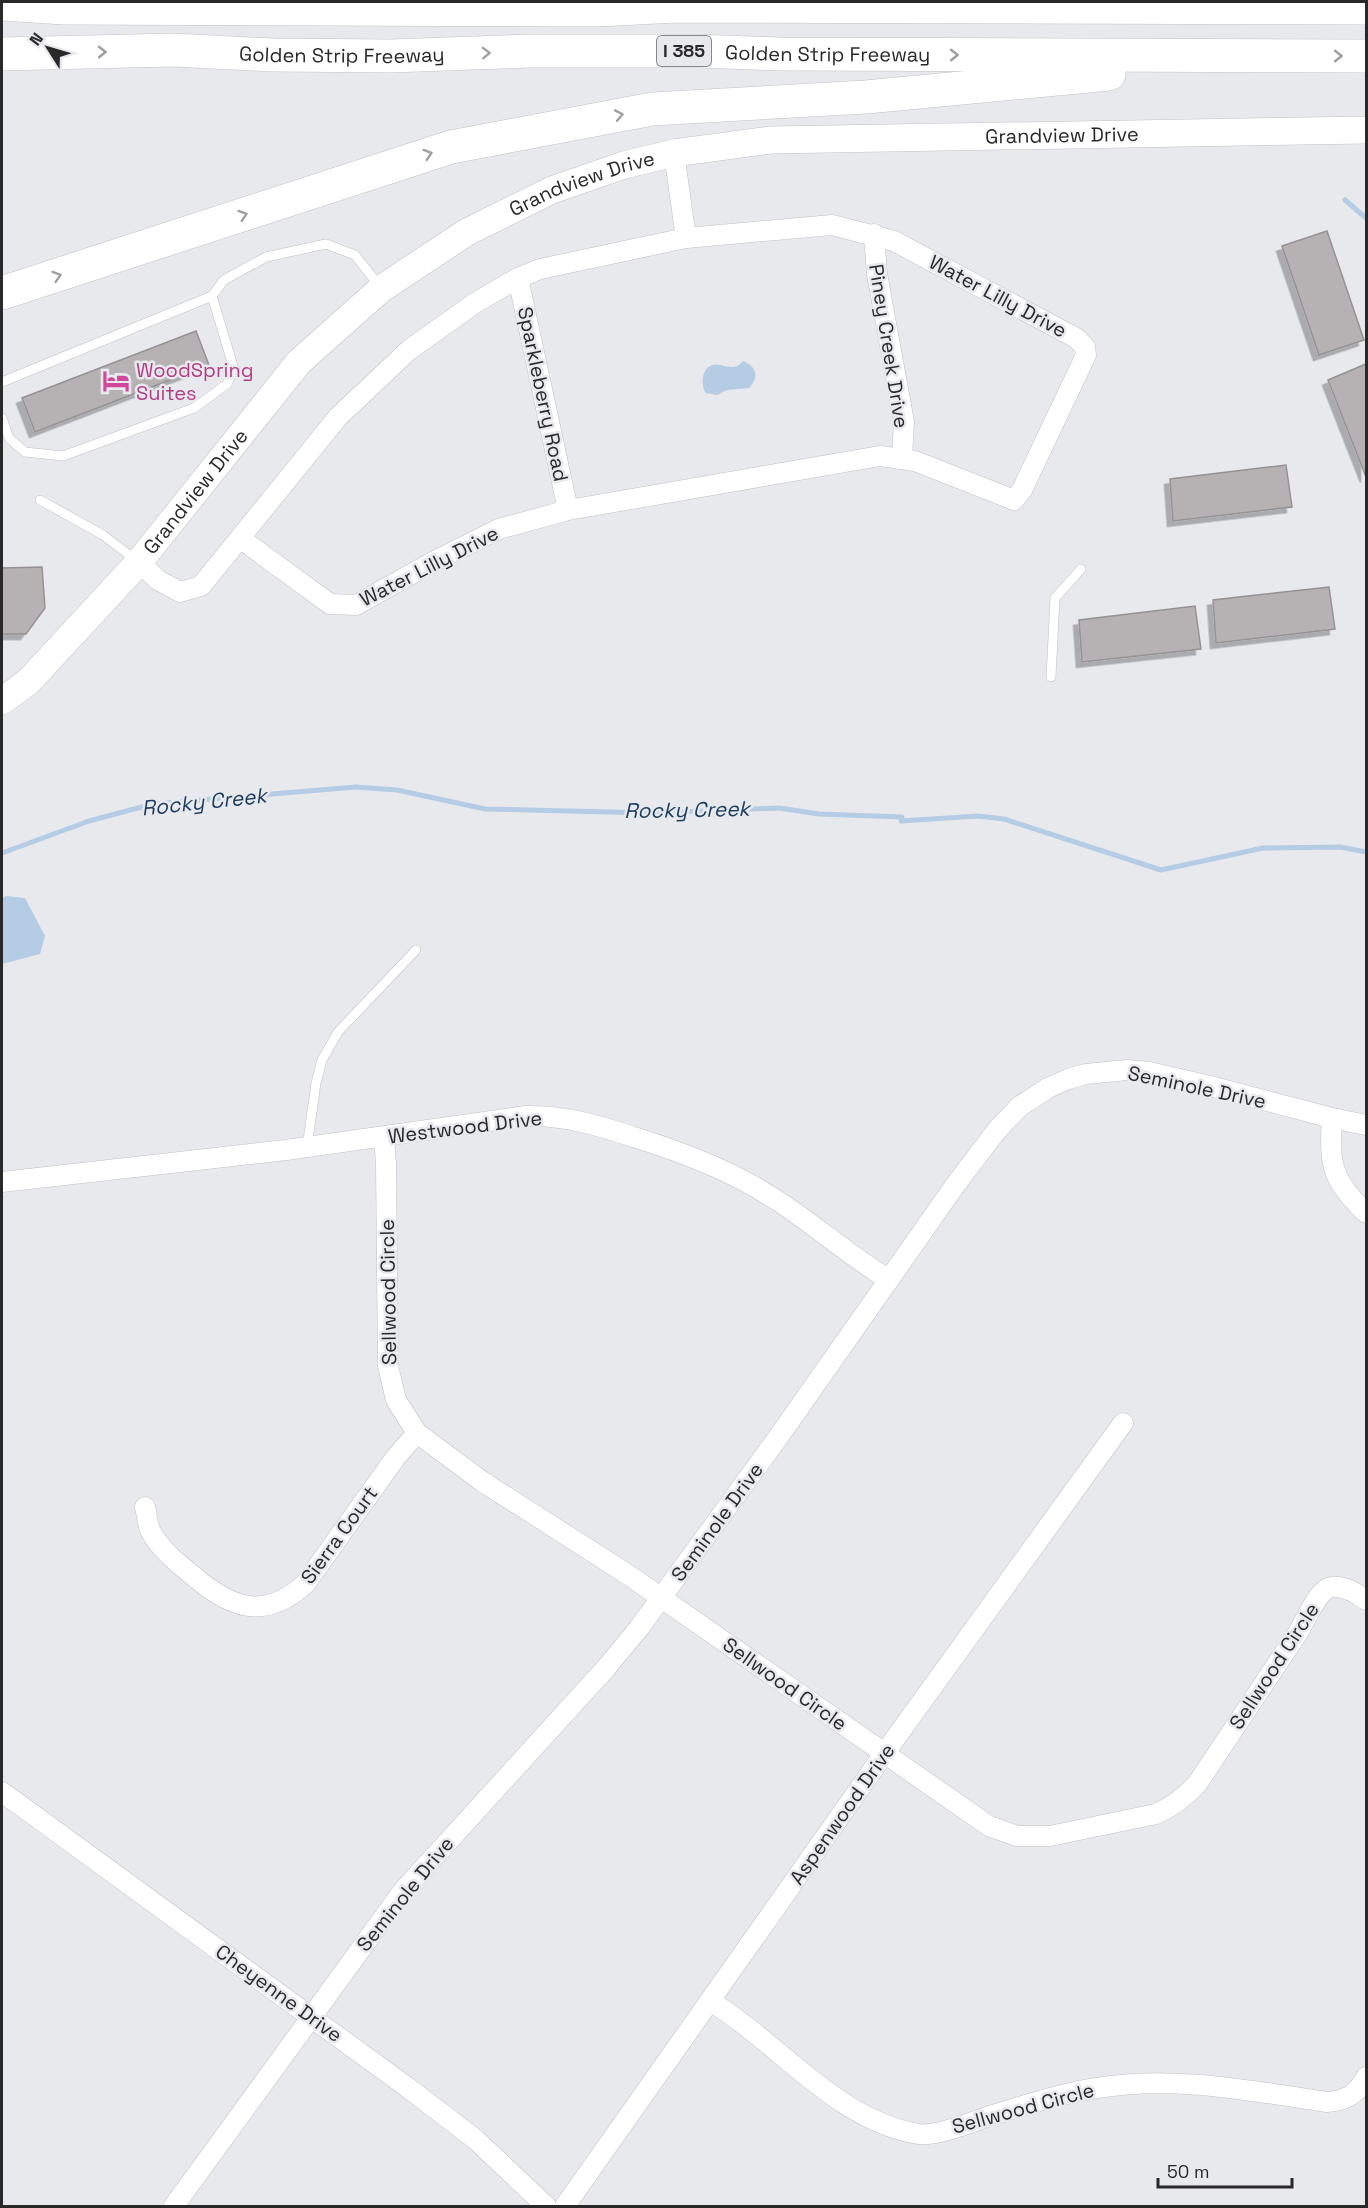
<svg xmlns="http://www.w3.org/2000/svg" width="1368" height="2208" viewBox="0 0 1368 2208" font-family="'Space Grotesk',sans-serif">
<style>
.water{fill:#b5cce5}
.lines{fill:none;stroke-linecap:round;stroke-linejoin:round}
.stream{stroke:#b5cce5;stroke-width:5}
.building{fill:#b6b2b4;stroke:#969294;stroke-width:1.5;filter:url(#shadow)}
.lane-casing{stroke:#c0c1c4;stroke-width:10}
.street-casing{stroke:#c0c1c4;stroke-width:21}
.secondary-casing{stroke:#c0c1c4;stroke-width:28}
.highway-casing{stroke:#c0c1c4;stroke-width:34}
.lane{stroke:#fff;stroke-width:9}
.street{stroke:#fff;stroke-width:20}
.secondary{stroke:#fff;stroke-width:27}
.highway{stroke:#fff;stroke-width:33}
.oneway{stroke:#9f9f9f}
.labels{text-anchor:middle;stroke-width:5;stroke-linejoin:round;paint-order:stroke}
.shield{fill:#e8e9ed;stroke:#626364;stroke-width:1.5}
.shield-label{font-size:18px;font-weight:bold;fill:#29292a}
.street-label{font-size:20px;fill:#29292a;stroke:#e8e9ed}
.hotel-label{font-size:20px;fill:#b23c85;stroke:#e8e9ed;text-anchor:start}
.water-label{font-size:21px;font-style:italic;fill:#193b5e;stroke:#e8e9ed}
</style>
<defs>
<filter id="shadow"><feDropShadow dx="-5.5" dy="5.5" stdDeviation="0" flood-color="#0004"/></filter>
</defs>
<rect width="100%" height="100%" fill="#e8e9ed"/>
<g class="water">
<path d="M743,361C756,366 760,377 749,388L727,390L717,395L706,393C700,385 702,367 713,365C724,363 734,373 743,361Z"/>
<path d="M6,896L25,898L45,936L40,954L2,964V898Z"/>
</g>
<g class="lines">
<g class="stream">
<path d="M1345,200L1366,218"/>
<path d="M2,853L89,821L153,804L356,787L397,790L485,809L652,813L779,808L819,814L902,817L901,821L978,816L1004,819L1161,870L1263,848L1340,847L1366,852"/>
</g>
</g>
<g class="building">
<path d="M1327,231L1364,340L1319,355L1282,246Z"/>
<path d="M196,331L209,365L35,432L22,398Z"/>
<path d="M1366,364V477L1328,380Z"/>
<path d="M1286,465L1292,507L1173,521L1170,479Z"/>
<path d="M42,567L45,608L26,634H2V568Z"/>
<path d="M1329,587L1335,629L1216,643L1213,600Z"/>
<path d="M1195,606L1201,649L1082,662L1079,620Z"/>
</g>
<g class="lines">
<defs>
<g id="lane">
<path d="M2,382L212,296L224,280L266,257L326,244L355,255L380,287"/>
<path d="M2,418L9,438L25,452L63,456L194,408L227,384L234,369L212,296"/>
<path d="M40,500L103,535L137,561"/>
<path d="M1051,677L1055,598L1081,569"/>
<path d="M307,1147L316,1083L322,1060L338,1032L416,950"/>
</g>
<g id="street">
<path d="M674,153L686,238"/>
<path d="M874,234L877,274L904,422L902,457"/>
<path d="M518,278L568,510"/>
<path d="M139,562L158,580L180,592L201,586L338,417L409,350L475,303L518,278L540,269L686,238L832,225L894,241L1076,338L1085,347L1086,355L1022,490L1014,500L915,461L880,456L568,510L499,529L433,562L356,605L330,604L241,539"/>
<path d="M1332,1118C1329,1167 1332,1179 1366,1213"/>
<path d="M384,1137L386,1164L388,1366L396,1400L417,1433L483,1482L627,1574L989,1826L1017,1836H1050L1156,1814C1172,1807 1185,1797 1197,1784C1230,1734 1264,1684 1297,1634C1305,1622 1316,1594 1328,1588C1341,1583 1356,1593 1366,1600"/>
<path d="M2,1182L286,1150L526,1116C565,1115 600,1126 637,1138C687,1154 734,1172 778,1201C816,1226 850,1256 889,1280"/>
<path d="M145,1507C147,1514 147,1523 150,1530C159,1548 176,1562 191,1574C229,1607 263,1622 305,1584L396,1457L417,1433"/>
<path d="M2,1792L407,2087L475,2139L546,2206"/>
<path d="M710,2001C721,2008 733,2016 743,2024C797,2065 848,2122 918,2134C938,2137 976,2120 996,2114C1029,2104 1064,2093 1097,2088C1173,2075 1252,2091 1327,2102C1345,2101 1358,2094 1366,2077"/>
<path d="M174,2206L403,1891L606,1668L639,1628L777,1439L956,1184L997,1130L1020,1106L1048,1088L1068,1079L1086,1074L1127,1070L1149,1072L1210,1086L1332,1118L1366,1125"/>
<path d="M565,2206L884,1754L1123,1423"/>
</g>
<g id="secondary">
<path id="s1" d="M2,701L28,682L139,562L299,362L381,289L467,232L552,190L624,165L674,153L771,140L1366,130"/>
</g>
<g id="highway">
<path d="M2,4L64,8L598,10L676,6L1366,8"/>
<path id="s2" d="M2,54L173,50L273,55L391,56L529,51H698L780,54L1366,56"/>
<path d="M2,293L451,147L652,109L866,97L1109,74"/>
</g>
</defs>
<use href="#lane" class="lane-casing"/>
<use href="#street" class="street-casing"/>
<use href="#secondary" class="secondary-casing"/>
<use href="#highway" class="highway-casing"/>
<use href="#lane" class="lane"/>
<use href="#street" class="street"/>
<use href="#secondary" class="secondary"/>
<use href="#highway" class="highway"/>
</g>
<defs><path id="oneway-chevron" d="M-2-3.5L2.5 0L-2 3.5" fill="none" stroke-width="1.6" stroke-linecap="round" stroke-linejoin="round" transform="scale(1.5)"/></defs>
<g class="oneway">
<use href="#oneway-chevron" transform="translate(102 52) rotate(-1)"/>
<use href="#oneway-chevron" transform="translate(486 53) rotate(-2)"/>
<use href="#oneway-chevron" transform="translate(954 55)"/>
<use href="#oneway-chevron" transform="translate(1338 56)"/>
<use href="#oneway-chevron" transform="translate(619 115) rotate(-11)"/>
<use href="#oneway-chevron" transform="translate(428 154) rotate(-18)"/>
<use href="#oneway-chevron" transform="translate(243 215) rotate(-18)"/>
<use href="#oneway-chevron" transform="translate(57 276) rotate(-17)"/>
</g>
<defs>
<symbol id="hotel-bare" viewBox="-9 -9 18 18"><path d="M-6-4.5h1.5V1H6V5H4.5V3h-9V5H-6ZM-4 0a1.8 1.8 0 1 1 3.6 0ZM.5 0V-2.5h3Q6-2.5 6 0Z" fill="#d1479c" stroke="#e8e9ed" stroke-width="2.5" paint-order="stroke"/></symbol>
</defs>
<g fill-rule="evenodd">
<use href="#hotel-bare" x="97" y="362" width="38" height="38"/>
</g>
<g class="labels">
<rect class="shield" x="657" y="36" width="54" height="30" rx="4.5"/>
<g class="shield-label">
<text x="684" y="57">I 385</text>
</g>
<g class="street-label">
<text dy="7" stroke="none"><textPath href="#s2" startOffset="340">Golden Strip Freeway</textPath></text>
<text dy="7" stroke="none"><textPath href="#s2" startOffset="826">Golden Strip Freeway</textPath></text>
<text dy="7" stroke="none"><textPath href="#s1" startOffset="1276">Grandview Drive</textPath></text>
<text dy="7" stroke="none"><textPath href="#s1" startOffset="790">Grandview Drive</textPath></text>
<text transform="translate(998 296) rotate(28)" y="7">Water Lilly Drive</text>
<text transform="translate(889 346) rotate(81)" y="7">Piney Creek Drive</text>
<text transform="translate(543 394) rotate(78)" y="7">Sparkleberry Road</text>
<text dy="7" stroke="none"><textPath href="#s1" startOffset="286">Grandview Drive</textPath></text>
<text transform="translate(429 566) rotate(-27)" y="7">Water Lilly Drive</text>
<text transform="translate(1197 1087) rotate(12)" y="7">Seminole Drive</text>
<text transform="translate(465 1127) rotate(-7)" y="7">Westwood Drive</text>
<text transform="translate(388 1292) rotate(-91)" y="7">Sellwood Circle</text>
<text transform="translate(717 1522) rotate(-54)" y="7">Seminole Drive</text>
<text transform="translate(339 1535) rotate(-54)" y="7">Sierra Court</text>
<text transform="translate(1274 1666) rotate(-57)" y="7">Sellwood Circle</text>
<text transform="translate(785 1684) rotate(35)" y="7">Sellwood Circle</text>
<text transform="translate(842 1814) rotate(-55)" y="7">Aspenwood Drive</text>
<text transform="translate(405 1894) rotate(-51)" y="7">Seminole Drive</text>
<text transform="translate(279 1993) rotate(36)" y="7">Cheyenne Drive</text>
<text transform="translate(1023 2108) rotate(-15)" y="7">Sellwood Circle</text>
</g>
<g class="hotel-label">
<text x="136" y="377">WoodSpring<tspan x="136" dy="23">Suites</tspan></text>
</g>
<g class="water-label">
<text transform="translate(204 802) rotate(-6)" y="7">Rocky Creek</text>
<text transform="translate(687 810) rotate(-1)" y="7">Rocky Creek</text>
</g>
</g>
<rect width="1368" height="2208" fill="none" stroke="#29292a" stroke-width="6"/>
<g transform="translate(48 48) rotate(307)" stroke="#e8e9ed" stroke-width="4.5" paint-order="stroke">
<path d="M0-4.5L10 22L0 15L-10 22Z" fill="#29292a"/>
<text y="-9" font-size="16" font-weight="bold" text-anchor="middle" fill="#29292a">N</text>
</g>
<path d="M1158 2178v9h134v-9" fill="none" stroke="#29292a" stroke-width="3"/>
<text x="1167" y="2178" font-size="18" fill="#29292a" stroke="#e8e9ed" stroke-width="4.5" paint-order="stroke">50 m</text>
</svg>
